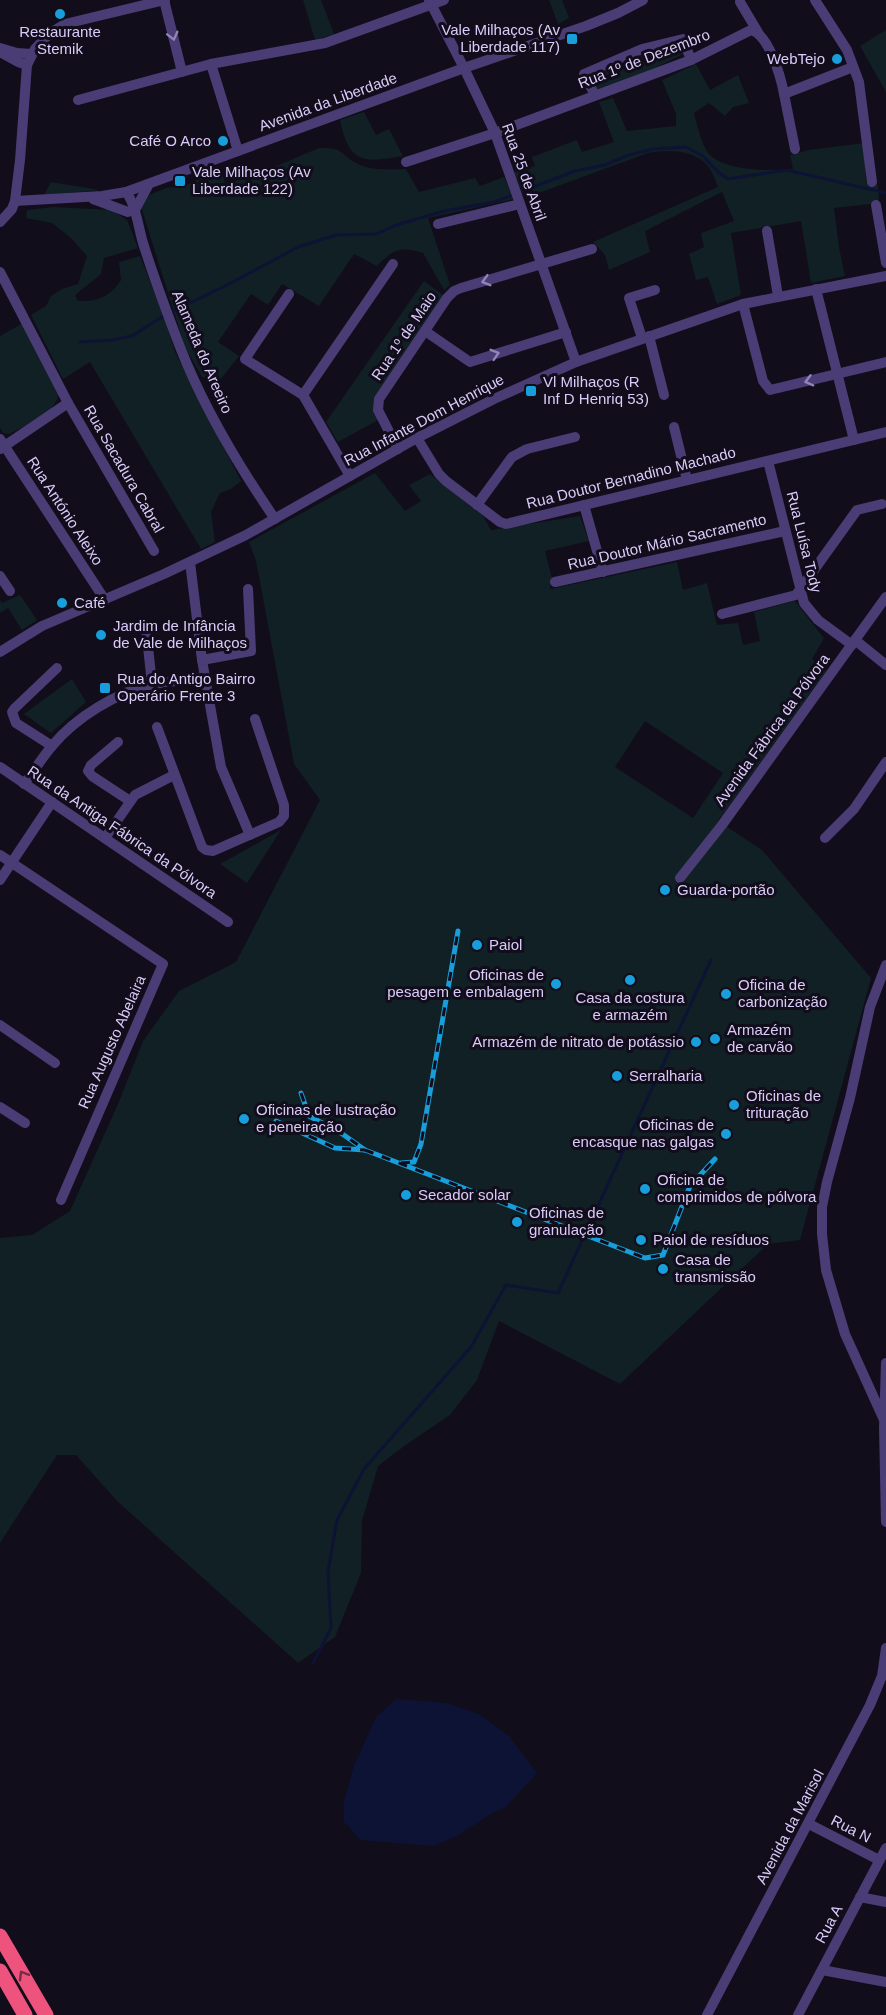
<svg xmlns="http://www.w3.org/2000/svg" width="886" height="2015" viewBox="0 0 886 2015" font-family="Arial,sans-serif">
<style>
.green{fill:#102024;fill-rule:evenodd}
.water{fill:#0d1334}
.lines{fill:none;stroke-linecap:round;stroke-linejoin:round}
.stream{stroke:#0d1334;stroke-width:3}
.minor{stroke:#4a3c75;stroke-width:10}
.highway{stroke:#ed537d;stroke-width:15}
.rail-casing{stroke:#179edb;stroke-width:5}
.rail{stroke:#120d1b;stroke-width:3;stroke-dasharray:9;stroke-linecap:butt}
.oneway{stroke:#9284b8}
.oneway2{stroke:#752c47}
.poi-dot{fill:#179edb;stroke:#120d1b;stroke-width:2}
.labels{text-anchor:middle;stroke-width:6;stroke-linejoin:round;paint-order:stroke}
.poi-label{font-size:15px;fill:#daccfa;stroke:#120d1b;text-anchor:start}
.street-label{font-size:15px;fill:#daccfa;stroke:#120d1b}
</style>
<rect width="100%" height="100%" fill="#120d1b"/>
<g class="green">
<path d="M303,0H321L334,34L315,40Z"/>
<path d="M549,0H562L569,18L558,24Z"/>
<path d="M886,30V92L860,46Z"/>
<path d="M681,47L683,54L645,73L599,91L591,78L592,74L650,52Z"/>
<path d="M696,64L710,90L738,75L749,103L733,107L725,116L709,103L694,113C697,124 702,148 711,156C728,171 771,171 793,169L790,155L809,150L864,143L866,182L878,185L879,203L834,208L839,247L845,276L811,283L801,221L731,233L741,295L717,304L708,277L696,280L689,254L704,247L701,233L734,221L722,192L645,231L650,252L609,270L605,255L593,242L718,187C715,180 711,167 704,162C688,149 666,150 648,153L525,198L514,172L535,166L532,157L577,140L582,152L614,142L599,102L613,98L627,131L676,126V114L662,80Z"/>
<path d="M364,112L376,135L389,129L403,156C363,163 349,164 340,120Z"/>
<path d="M319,148C347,148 337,153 358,164C372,171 390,169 406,169L419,192L475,178L480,186L504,177L514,199L428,218L450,285L444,290L423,253C400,246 394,249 377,266L354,254L319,306L282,284L268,305L251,294L218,342L239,356L220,380L202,377L185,347L141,207L149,195L166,188L186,185L199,179L214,167L222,169L225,183L248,178Z"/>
<path d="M51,182L100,190L44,195Z"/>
<path d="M54,207L112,210L127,220L138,248L104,258L101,274L75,295L78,301C97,302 110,297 121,280L119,262L140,256L165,319L175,352L241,481L231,489L220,493L211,512L215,542L201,549L90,362L63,379L31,315L46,306L51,296L62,289L78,284L87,256L71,238L52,223L26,218L27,210Z"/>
<path d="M424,281L444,296L375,400L378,420L338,442L326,422Z"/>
<path d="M23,323L59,394C53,416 28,424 9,434L3,433L0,428V336Z"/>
<path d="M375,473L405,511L421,501L409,485L430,474L483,516L491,530L580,516L589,541L545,551L552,578L550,589L677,562L683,590L707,583L717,625L738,623L743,645L760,641L754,612L795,601L824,638L812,659L827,670L718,821L762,850L871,978L800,1240L768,1244L620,1384L499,1321L477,1380L450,1415L407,1444L378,1466L362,1521L361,1573L335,1637L298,1663L117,1501L76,1455H57L0,1543V1238L32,1235L70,1211L118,1104L143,1041L179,991L236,962L320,800L294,764L256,561L249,542ZM645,721L723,773L693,818L615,767Z"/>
<path d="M20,595L37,620L22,630L8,608L0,613V600L2,603Z"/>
<path d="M72,679L86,702L51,733L24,714Z"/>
<path d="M281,830L247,883L220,864Z"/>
</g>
<path class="water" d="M396,1699L447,1703L479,1714L509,1736L537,1773L506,1807L491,1814L457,1836L433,1846L361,1840L344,1822V1801L354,1766L376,1717Z"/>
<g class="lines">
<g class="stream">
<path d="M171,312L229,284L298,247L336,235L376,234L396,225L444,211L494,202L575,171L605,165L629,155L653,149L686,147L703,156L718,172L728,179L787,170L886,193"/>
<path d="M80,342L113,340L132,336L165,315"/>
<path d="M313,1663L331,1628L328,1572L337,1520L364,1469L471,1347L506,1285L558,1293L711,960"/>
</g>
<g class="minor">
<path d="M164,0L182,72"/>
<path d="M429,0L464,68L495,133L576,362"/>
<path d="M815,0L847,50L859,82L872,182"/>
<path d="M740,2L759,34"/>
<path d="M0,48L17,53L32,54"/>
<path d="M0,52L18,62L27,65"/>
<path d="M211,64L238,151"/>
<path d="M784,94L795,149"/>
<path d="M595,95L584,74L642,49L683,39L691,60"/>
<path d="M78,100L211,64L325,43L444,0"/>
<path d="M406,162L495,133L691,60L751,30C769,34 781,78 784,94L853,67"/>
<path d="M126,192C136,205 138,226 143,243C154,278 167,313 180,347C204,409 238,465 275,519"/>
<path d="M93,199L128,212"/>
<path d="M15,201L102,196L126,192L464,68L586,26L618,13L643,0"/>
<path d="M876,205L886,263"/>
<path d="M135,210L149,184"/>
<path d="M0,222L12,209L15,201L20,160L27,65L35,49L49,34L65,24L165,0"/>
<path d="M438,224L520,204"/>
<path d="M767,231L778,296"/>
<path d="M0,272L68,403L154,551"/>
<path d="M816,289L854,440"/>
<path d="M289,294L245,359L303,395L350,476"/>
<path d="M743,304L763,381L770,390L886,362"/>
<path d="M425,331L470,362L566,332"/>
<path d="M649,336L664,395"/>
<path d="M642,338L629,298L655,290"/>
<path d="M303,395L393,264"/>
<path d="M674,427L687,480"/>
<path d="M417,438L439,474L446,481L500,522L506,524L886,432"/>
<path d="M0,439L105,600"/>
<path d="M0,449L68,403"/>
<path d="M398,449L378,410L379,399L447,298L454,291L461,288L592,249"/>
<path d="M768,461L804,603L818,620L852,645"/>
<path d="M477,505L512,457L527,449L575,437"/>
<path d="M584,505L603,572"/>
<path d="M190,562L202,660L221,767L250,835"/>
<path d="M0,576L10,591"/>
<path d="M555,582L785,531"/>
<path d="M722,614L796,595L857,510L882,504"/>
<path d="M146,628L152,684"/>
<path d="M855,640L886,665"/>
<path d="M0,652L42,626L164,574L246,535L417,438L494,399L576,362L743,304L886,276"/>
<path d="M202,660L251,651L248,589"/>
<path d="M157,727L202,847L206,850L213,851L279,822L284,816V805L255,719"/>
<path d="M118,742L91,765L88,771L92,776L130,801"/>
<path d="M52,746L16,723L12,712L15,708L57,668"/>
<path d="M0,767L228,922"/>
<path d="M24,784C33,772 42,758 52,746C76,717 117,692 154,684C171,681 188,680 205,677"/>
<path d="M105,838L135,795L174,775"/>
<path d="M825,838L854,809L886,762"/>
<path d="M0,855L163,964L61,1200"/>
<path d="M680,878L722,825L886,597"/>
<path d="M0,880L52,802"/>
<path d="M0,1025L55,1063"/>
<path d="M0,1107L25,1123"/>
<path d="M886,1363L884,1428L886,1522"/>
<path d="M884,1420L845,1334L826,1270L822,1234V1207L827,1182L850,1098L870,1007L886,965"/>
<path d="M809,1824L879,1860"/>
<path d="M860,1897L886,1902"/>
<path d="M822,1970L886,1982"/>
<path d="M707,2015L870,1705L882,1676L886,1648"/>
<path d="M798,2015L886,1848"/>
</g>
<g class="highway">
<path d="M0,1936L46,2015"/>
<path d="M0,1971L25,2015"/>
</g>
<defs>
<g id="rail">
<path d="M301,1093L309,1116L341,1133L365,1150L645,1258L663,1255L690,1186L715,1159"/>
<path d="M276,1121L335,1148L365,1150"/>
<path d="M401,1163L414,1162L421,1144L458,931"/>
</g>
</defs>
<use href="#rail" class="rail-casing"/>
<use href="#rail" class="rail"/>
</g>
<defs><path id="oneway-chevron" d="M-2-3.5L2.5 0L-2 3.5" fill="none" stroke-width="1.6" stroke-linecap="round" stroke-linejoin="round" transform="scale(1.5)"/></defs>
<g class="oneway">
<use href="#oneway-chevron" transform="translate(173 36) rotate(76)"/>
<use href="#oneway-chevron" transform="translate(486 281) rotate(164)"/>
<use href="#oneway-chevron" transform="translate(495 354) rotate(-17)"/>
<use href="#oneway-chevron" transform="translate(809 381) rotate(165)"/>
</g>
<use class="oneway2" href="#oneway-chevron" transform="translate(23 1975) rotate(-120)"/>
<g class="poi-dot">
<circle cx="60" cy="14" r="6"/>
<rect x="566" y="33" width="12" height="12" rx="3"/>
<circle cx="837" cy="59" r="6"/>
<circle cx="223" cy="141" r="6"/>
<rect x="174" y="175" width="12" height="12" rx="3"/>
<rect x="525" y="385" width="12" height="12" rx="3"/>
<circle cx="62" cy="603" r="6"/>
<circle cx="101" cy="635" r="6"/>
<rect x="99" y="682" width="12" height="12" rx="3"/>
<circle cx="665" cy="890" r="6"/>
<circle cx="477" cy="945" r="6"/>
<circle cx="630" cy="980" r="6"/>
<circle cx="556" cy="984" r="6"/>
<circle cx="726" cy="994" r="6"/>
<circle cx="715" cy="1039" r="6"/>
<circle cx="696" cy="1042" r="6"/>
<circle cx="617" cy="1076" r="6"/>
<circle cx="734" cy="1105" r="6"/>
<circle cx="244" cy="1119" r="6"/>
<circle cx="726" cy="1134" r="6"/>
<circle cx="645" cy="1189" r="6"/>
<circle cx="406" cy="1195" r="6"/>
<circle cx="517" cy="1222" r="6"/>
<circle cx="641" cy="1240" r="6"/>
<circle cx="663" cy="1269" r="6"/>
</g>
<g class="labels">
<g class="poi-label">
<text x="560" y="35" text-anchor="end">Vale Milhaços (Av<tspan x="560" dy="17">Liberdade 117)</tspan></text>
<text x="60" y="37" text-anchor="middle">Restaurante<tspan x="60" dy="17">Stemik</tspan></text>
<text x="825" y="64" text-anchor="end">WebTejo</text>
<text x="211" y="146" text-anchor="end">Café O Arco</text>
<text x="192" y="177">Vale Milhaços (Av<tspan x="192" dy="17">Liberdade 122)</tspan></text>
<text x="543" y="387">Vl Milhaços (R<tspan x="543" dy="17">Inf D Henriq 53)</tspan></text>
<text x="74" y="608">Café</text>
<text x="113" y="631">Jardim de Infância<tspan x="113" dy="17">de Vale de Milhaços</tspan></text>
<text x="117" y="684">Rua do Antigo Bairro<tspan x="117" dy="17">Operário Frente 3</tspan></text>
<text x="677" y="895">Guarda-portão</text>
<text x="489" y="950">Paiol</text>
<text x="544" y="980" text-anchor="end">Oficinas de<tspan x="544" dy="17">pesagem e embalagem</tspan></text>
<text x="738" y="990">Oficina de<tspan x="738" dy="17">carbonização</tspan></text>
<text x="630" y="1003" text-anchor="middle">Casa da costura<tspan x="630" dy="17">e armazém</tspan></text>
<text x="727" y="1035">Armazém<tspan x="727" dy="17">de carvão</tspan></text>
<text x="684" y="1047" text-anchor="end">Armazém de nitrato de potássio</text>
<text x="629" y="1081">Serralharia</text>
<text x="746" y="1101">Oficinas de<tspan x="746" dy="17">trituração</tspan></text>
<text x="256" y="1115">Oficinas de lustração<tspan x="256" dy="17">e peneiração</tspan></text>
<text x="714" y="1130" text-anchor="end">Oficinas de<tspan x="714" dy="17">encasque nas galgas</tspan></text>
<text x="657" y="1185">Oficina de<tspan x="657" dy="17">comprimidos de pólvora</tspan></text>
<text x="418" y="1200">Secador solar</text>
<text x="529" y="1218">Oficinas de<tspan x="529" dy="17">granulação</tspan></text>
<text x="653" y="1245">Paiol de resíduos</text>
<text x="675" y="1265">Casa de<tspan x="675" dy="17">transmissão</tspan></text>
</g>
<g class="street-label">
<text transform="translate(644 59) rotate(-21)" y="5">Rua 1º de Dezembro</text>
<text transform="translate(328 102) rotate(-20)" y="5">Avenida da Liberdade</text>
<text transform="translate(524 172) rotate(70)" y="5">Rua 25 de Abril</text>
<text transform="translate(404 336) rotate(-56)" y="5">Rua 1º de Maio</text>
<text transform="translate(202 352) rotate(67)" y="5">Alameda do Areeiro</text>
<text transform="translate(424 420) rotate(-28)" y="5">Rua Infante Dom Henrique</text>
<text transform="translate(124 469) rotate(60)" y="5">Rua Sacadura Cabral</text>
<text transform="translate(631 478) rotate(-14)" y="5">Rua Doutor Bernadino Machado</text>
<text transform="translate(65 511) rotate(57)" y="5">Rua António Aleixo</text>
<text transform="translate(667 542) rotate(-13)" y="5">Rua Doutor Mário Sacramento</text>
<text transform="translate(804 542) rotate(76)" y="5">Rua Luísa Tody</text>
<text transform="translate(772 730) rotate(-54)" y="5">Avenida Fábrica da Pólvora</text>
<text transform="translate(122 832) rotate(34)" y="5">Rua da Antiga Fábrica da Pólvora</text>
<text transform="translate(112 1042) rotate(-66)" y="5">Rua Augusto Abelaira</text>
<text transform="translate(790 1827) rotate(-62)" y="5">Avenida da Marisol</text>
<text transform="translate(851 1829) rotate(27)" y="5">Rua N</text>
<text transform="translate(829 1924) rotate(-62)" y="5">Rua A</text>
</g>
</g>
</svg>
